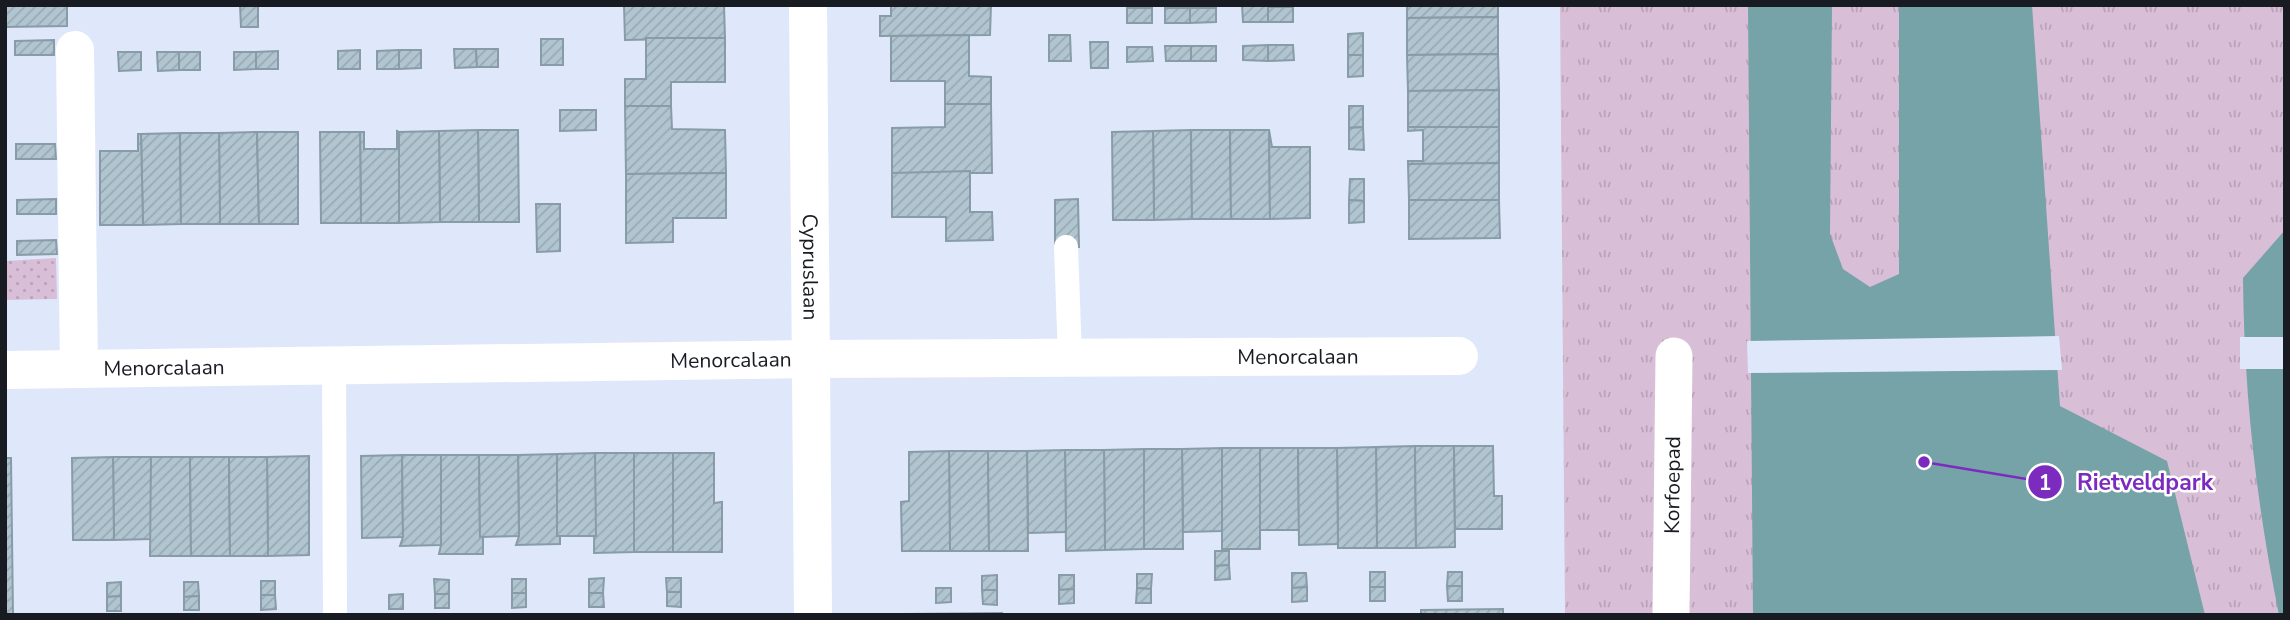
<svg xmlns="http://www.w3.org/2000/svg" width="2290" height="620" viewBox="0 0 2290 620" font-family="'Nunito Sans',sans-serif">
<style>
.grass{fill:url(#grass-dots)}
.park{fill:url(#park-tufts)}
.water{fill:#75a3a7}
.pier{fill:#dfe8fb}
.building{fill:url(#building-hatch);stroke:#889ca7;stroke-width:2}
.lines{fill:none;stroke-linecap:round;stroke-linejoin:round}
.service{stroke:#fff;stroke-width:24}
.pedestrian{stroke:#fff;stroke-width:37}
.minor{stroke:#fff;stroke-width:38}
.labels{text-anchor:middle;stroke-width:5;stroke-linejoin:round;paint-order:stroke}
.street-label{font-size:21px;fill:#181b22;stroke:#fff}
.leader{fill:none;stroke:#7b2cbf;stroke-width:2.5}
.callout-dot{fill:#7b2cbf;stroke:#fff;stroke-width:2.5}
.mark-label{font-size:21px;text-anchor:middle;font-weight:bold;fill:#fff}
.callout-label{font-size:23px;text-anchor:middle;font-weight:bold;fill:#7b2cbf;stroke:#fff;stroke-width:5;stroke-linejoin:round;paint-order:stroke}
</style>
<defs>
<pattern id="grass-dots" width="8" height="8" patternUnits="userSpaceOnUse" patternTransform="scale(1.75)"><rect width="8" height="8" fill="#d9bed7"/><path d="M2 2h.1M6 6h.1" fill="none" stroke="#baa3b8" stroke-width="1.8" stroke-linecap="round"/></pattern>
<pattern id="park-tufts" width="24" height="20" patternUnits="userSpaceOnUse" patternTransform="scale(1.75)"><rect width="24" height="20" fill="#d9bed7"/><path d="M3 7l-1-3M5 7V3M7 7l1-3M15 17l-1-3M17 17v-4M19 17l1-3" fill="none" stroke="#baa3b8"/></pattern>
<pattern id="building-hatch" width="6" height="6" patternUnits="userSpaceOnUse" patternTransform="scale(1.75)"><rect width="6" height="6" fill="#b1c5d1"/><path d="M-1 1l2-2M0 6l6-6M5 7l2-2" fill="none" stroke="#98a9b3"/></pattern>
</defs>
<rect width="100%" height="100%" fill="#dfe8fb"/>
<path class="grass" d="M56,258L57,299L5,300V261Z"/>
<path class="park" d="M1560,5H2285V615H1565Z"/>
<g class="water">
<path d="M1748,5H1832L1830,234L1843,269L1870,287L1899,274V5H2032L2060,406L2167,461L2205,615H1753Z"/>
<path d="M2285,230V615H2279C2256,501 2244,394 2243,278Z"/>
</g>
<g class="pier">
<path d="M2059,336L2062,370L1748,373L1747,341Z"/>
<rect x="2240" y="337" width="45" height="32"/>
</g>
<g class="building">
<path d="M5,5H67V26L5,27Z"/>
<path d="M240,5H258V27H241Z"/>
<path d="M624,5H724L725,38L625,40Z"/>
<path d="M891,5H991L990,35L880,36V16H891Z"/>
<path d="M1242,5H1268V22H1243Z"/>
<path d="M1407,5H1498V17L1407,18Z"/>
<rect x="1268" y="7" width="25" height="15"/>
<rect x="1127" y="8" width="25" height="15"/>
<rect x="1165" y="8" width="25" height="15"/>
<path d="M1190,8H1216V22L1190,23Z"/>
<path d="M1498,17V54L1407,55V18Z"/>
<path d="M1363,33V55H1348V34Z"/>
<path d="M969,35V76L991,77V104H945V81H891V36Z"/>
<path d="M1049,35H1070L1071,61H1049Z"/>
<path d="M646,38H725V82H671V106H625V79H646Z"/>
<rect x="541" y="39" width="22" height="26"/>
<path d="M54,40V55H15V41Z"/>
<path d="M1090,42H1108V68H1091Z"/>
<path d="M1268,45V61L1243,60V46Z"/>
<path d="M1268,45H1293L1294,60L1268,61Z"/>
<path d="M1165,46H1191V61H1166Z"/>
<rect x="1191" y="46" width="25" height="15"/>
<path d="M1127,47H1152L1153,61L1127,62Z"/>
<path d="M454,49H476L477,67L455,68Z"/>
<path d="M476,49H498V67H477Z"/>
<path d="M360,50V69H338V51Z"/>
<path d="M399,50V69H377V51Z"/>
<path d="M399,50H421V68L399,69Z"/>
<path d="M278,51V69H256V52Z"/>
<path d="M118,52H141V70L119,71Z"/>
<path d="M157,52H179V70L158,71Z"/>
<rect x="179" y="52" width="21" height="18"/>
<path d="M234,52H256V69L234,70Z"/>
<path d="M1498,54L1499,90L1408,91L1407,55Z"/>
<path d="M1348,55H1363V76L1348,77Z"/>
<path d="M1499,90V127H1408V91Z"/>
<path d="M945,104H991L992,173H892V128L945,127Z"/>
<path d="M625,106H671L672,129L725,130L726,173L626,174Z"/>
<path d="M1349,106H1363V127L1349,128Z"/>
<path d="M560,110H596V130L560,131Z"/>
<path d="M1363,127L1364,150L1349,149V128Z"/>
<path d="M1408,127H1499V163L1408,164V161H1423V130L1408,131Z"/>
<path d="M478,130H518L519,222H479Z"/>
<path d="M478,130L479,222H440L439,131Z"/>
<path d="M1191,130L1192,219L1154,220L1153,131Z"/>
<path d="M1191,130H1230L1231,219H1192Z"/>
<path d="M1230,130H1269L1270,219H1231Z"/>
<path d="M1269,130L1272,147H1310V218L1270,219Z"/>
<path d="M397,131L399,132V223H361L360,132H364V149H397Z"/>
<path d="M439,131L440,222L399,223V132Z"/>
<path d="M1153,131L1154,220H1113L1112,132Z"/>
<path d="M257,132L259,224H220L219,133Z"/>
<path d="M257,132H298V224H259Z"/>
<path d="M320,132H360L361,223H321Z"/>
<path d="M180,133L181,224L143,225L141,134Z"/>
<path d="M180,133H219L220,224H181Z"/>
<path d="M138,134H141L143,225H100V151H138Z"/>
<path d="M16,144H55L56,159H16Z"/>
<path d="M1499,163V200H1409L1408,164Z"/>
<path d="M970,171V212H992L993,240L946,241V217H892V173Z"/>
<path d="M726,173V218H673V242L626,243V174Z"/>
<path d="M1350,179H1364V201L1349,200Z"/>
<path d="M56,199V214H17V200Z"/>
<path d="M1078,199L1079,247H1055V200Z"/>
<path d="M1349,200L1364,201V222L1349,223Z"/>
<path d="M1409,200H1499L1500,238L1409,239Z"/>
<path d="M536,204H560V251L537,252Z"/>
<path d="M56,240L57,254L17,255V241Z"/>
<path d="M1415,446L1416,548H1377L1376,447Z"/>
<path d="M1415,446H1454L1455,547L1416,548Z"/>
<path d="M1454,446H1493L1494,496H1502V529H1455Z"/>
<path d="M1376,447L1377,548H1338L1337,448Z"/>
<path d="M1222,448V531L1183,532L1182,449Z"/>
<rect x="1222" y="448" width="38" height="101"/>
<path d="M1260,448H1298L1299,530H1260Z"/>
<path d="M1298,448H1337L1338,544L1299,545Z"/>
<path d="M1144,449V549L1105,550L1104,450Z"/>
<path d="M1144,449H1182L1183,549H1144Z"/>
<path d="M1065,450H1104L1105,550L1066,551Z"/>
<path d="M1065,450L1066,532L1028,533L1027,451Z"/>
<path d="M949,451H988L989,551H950Z"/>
<path d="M949,451L950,551H902L901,502L909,501V452Z"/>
<path d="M988,451H1027L1028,551H989Z"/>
<path d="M595,453H634V552L594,553Z"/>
<path d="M595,453L596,536H557V454Z"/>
<rect x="634" y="453" width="39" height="99"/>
<path d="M673,453H714V503L722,502V552H673Z"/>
<path d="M557,454V536H560V544L516,545L519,536L518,455Z"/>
<path d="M402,455L403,537L362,538L361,456Z"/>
<path d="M402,455H441V545L400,546L403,537Z"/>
<path d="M441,455H479L480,537H483V554H439L441,545Z"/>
<path d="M479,455H518L519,536L480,537Z"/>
<path d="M309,456V555L268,556L267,457Z"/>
<path d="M113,457H151L152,539L114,540Z"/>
<path d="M113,457L114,540H73L72,458Z"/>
<path d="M151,457H190L191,556H150Z"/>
<path d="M190,457H229L230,556H191Z"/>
<path d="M229,457H267L268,556H230Z"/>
<path d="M5,458H11L13,615H5Z"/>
<path d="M1215,551H1229V565L1215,566Z"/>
<path d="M1229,565L1230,579L1215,580V566Z"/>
<rect x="1370" y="572" width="15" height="15"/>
<path d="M1448,572H1462V586H1447Z"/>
<path d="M1292,573H1306L1307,587L1292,588Z"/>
<path d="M1137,574H1152L1151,589L1137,588Z"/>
<path d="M997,575V590H982V576Z"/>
<path d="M1059,575H1074V589L1059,590Z"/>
<path d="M604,578L603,593H589V579Z"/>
<path d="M666,578H681V592H667Z"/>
<path d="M434,579L449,580V594H435Z"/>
<rect x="512" y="579" width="14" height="14"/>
<rect x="261" y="581" width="14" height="14"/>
<path d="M121,582V596L107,597V583Z"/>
<path d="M184,582H198L199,596L184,597Z"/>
<path d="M1447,586H1462V601H1448Z"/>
<path d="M1307,587V601L1292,602V588Z"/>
<rect x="1370" y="587" width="15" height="14"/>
<path d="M936,588H951V602L936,603Z"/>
<path d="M1137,588L1151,589V603H1136Z"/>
<path d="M1074,589V603L1059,604V590Z"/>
<path d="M982,590H997V605L983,604Z"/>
<path d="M667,592H681V607L667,606Z"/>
<path d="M512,593H526V607L512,608Z"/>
<path d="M589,593H603L604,607H589Z"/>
<path d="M403,594V609H389V595Z"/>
<rect x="435" y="594" width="14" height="14"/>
<path d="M261,595H275L276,609L261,610Z"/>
<path d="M121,596V611H107V597Z"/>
<path d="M199,596V610H184V597Z"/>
<path d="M1503,609V615H1421V610Z"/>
<path d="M1002,613V615H902V614Z"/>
</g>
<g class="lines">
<g class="service">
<path d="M1066,247L1070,358"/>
<path d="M334,366L335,615"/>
</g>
<path class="pedestrian" id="s1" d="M1671,615L1674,356"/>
<g class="minor">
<path id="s2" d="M808,5L813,615"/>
<path d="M75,50L79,369"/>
<path id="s3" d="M5,370L811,359L1459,356"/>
</g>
</g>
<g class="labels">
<g class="street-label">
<text dy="7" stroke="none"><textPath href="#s2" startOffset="262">Cypruslaan</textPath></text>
<text dy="7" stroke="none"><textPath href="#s3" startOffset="1293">Menorcalaan</textPath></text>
<text dy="7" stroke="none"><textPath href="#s3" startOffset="726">Menorcalaan</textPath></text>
<text dy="7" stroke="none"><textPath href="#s3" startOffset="159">Menorcalaan</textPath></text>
<text dy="7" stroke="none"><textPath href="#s1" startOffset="130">Korfoepad</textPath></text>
</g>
</g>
<path class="leader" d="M1924 462L2045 482"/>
<g class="callout-dot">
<circle cx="1924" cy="462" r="7"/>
<circle cx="2045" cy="482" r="18"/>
</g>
<g class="mark-label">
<text x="2045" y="490">1</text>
</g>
<g class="callout-label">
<text x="2145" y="490">Rietveldpark</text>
</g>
<rect width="2290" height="620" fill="none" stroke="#181b22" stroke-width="14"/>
</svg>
